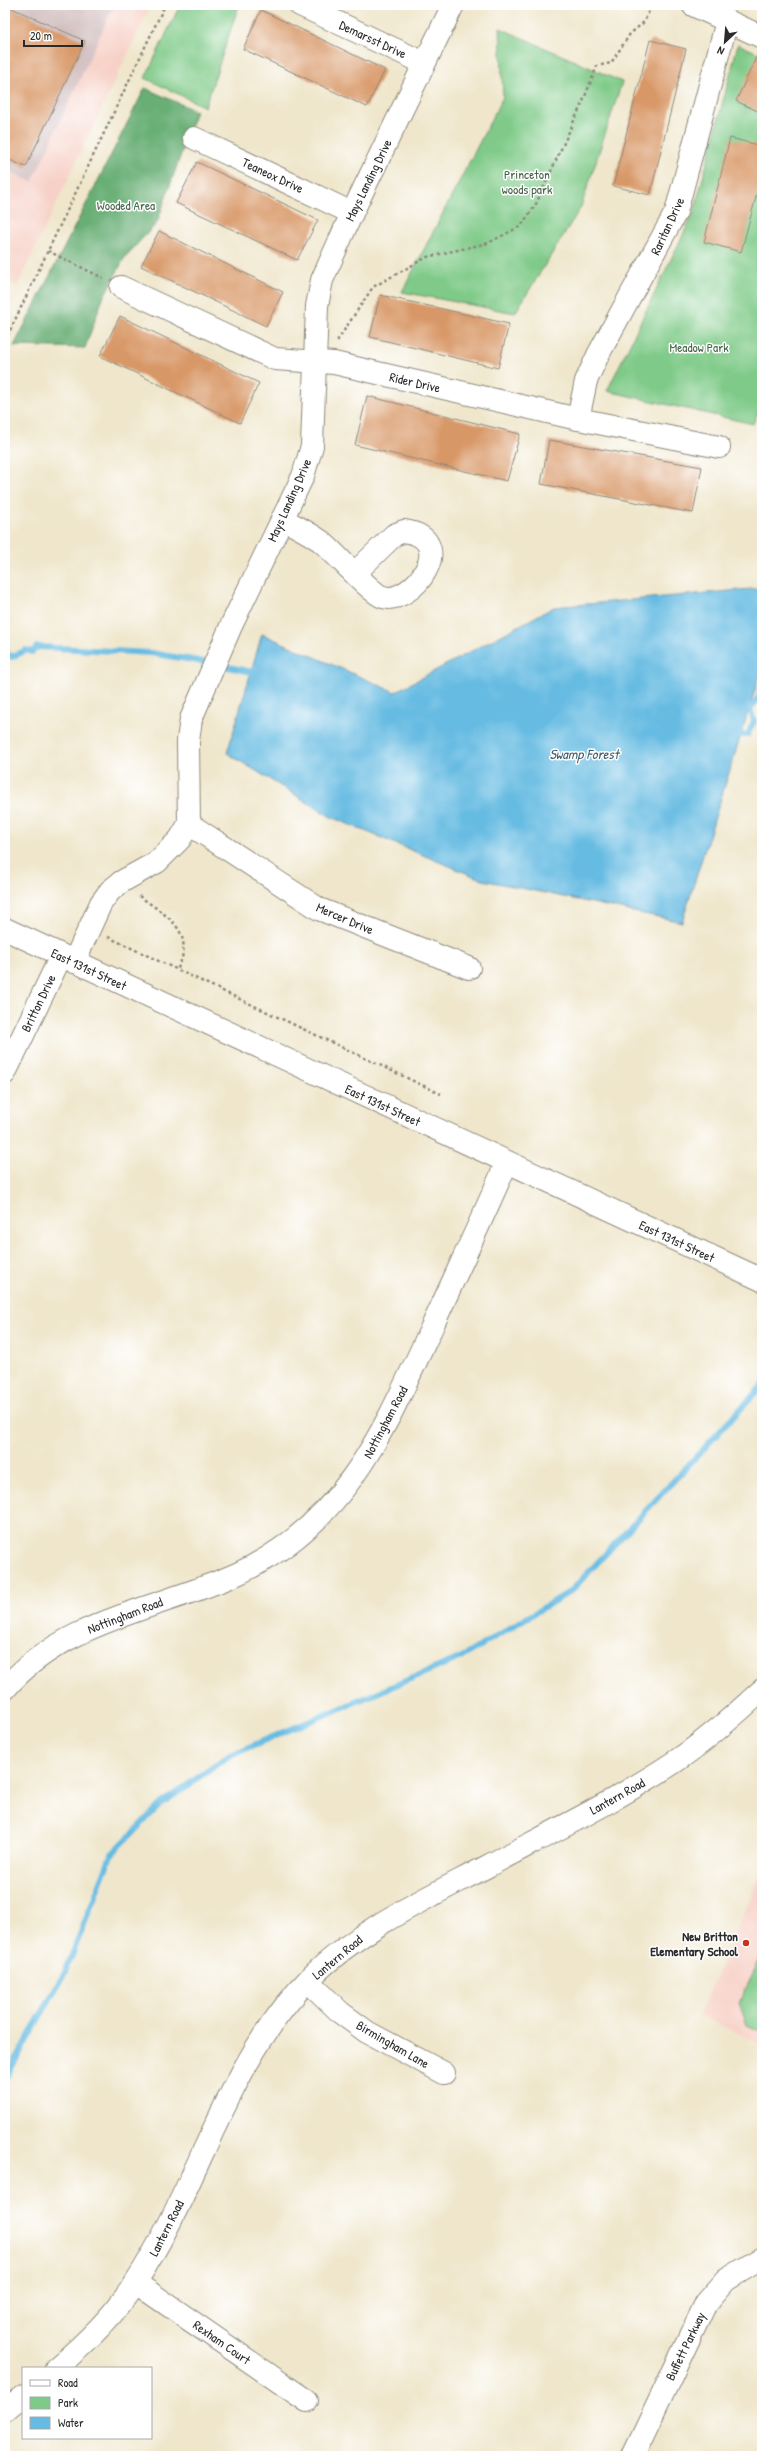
<svg xmlns="http://www.w3.org/2000/svg" width="767" height="2461" viewBox="0 0 767 2461" font-family="'Patrick Hand',sans-serif">
<style>
.built{fill:#f7d1c7}
.industrial{fill:#d2bfc0}
.green{fill:#7fca88;stroke:#557a5a}
.forest{fill:#67ae74;stroke:#496c50}
.water{fill:#66bbe2;stroke:#487386}
.lines{fill:none;stroke-linecap:round;stroke-linejoin:round}
.stream{stroke:#66bbe2;stroke-width:6}
.building{fill:#d89766}
.street-casing{stroke:#8d887b;stroke-width:24}
.secondary-casing{stroke:#8d887b;stroke-width:24}
.path{stroke:#8d887b;stroke-width:2.5;stroke-dasharray:3 3;stroke-linecap:butt}
.street{stroke:#fff;stroke-width:22}
.secondary{stroke:#fff;stroke-width:22}
.poi-dot{fill:#c8321e;stroke:#fff;stroke-width:1.5}
.labels{text-anchor:middle;stroke-width:3;stroke-linejoin:round;paint-order:stroke}
.street-label{font-size:13px;fill:#2b2b2b;stroke:#fff}
.park-label{font-size:13px;fill:#48634c;stroke:#fff}
.poi-label{font-size:13px;font-weight:bold;fill:#2b2b2b;stroke:#fff;text-anchor:end}
.water-label{font-size:14px;font-style:italic;fill:#405d6b;stroke:#fff}
</style>
<rect width="100%" height="100%" fill="#fff"/>
<filter id="ink" filterUnits="userSpaceOnUse"><feTurbulence type="fractalNoise" baseFrequency=".025" numOctaves="2"/><feDisplacementMap in="SourceGraphic" scale="8" xChannelSelector="R" yChannelSelector="G"/><feConvolveMatrix kernelMatrix="1 2 1 2 8 2 1 2 1" color-interpolation-filters="sRGB"/></filter>
<filter id="wash" filterUnits="userSpaceOnUse"><feTurbulence type="fractalNoise" baseFrequency=".012" numOctaves="4" result="noise"/><feDisplacementMap in="SourceGraphic" scale="16" xChannelSelector="R" yChannelSelector="G"/><feGaussianBlur stdDeviation="0.9" result="paint"/><feColorMatrix in="noise" values="0 0 0 0 0 0 0 0 0 0 0 0 0 0 0 0 0 1.4 0 .05"/><feComposite in="paint" operator="in"/></filter>
<g filter="url(#wash)">
<rect width="100%" height="100%" fill="#efe6cb"/>
<g class="built">
<path d="M5,5H151L17,286L5,279Z"/>
<path d="M762,1872V2045L699,2015Z"/>
</g>
<path class="industrial" d="M5,5H114L32,182L5,169Z"/>
<g class="green">
<path d="M180,5H239L205,107L145,78Z"/>
<path d="M500,28L622,82L581,207L515,313L402,292L503,97Z"/>
<path d="M738,44L762,55V403L753,424L607,391L694,212Z"/>
<path d="M762,1955V2032L747,2025L739,2003Z"/>
</g>
<path class="forest" d="M145,88L196,111L157,223L125,257L103,298L85,348L14,346Z"/>
<path class="water" d="M762,588V668L682,922L483,880L331,817L227,753L262,634L395,692L554,607Z"/>
<g class="lines">
<g class="stream">
<path d="M5,656L8,654L12,657L26,650L32,652L37,647L151,653L210,663"/>
<path d="M219,665L257,673"/>
<path d="M734,735H747L754,721L750,709L759,697L762,686"/>
<path d="M5,2079L67,1968L111,1855L161,1804L230,1755L462,1657L571,1591L762,1386"/>
</g>
</g>
<g id="blocks">
<g class="building">
<path d="M5,5L85,41L26,167L5,158Z"/>
<path d="M261,10L385,70L367,107L243,49Z"/>
<path d="M650,40L686,49L650,195L613,186Z"/>
<path d="M760,49H762V113L736,101Z"/>
<path d="M730,138L762,146V175L741,252L704,242Z"/>
<path d="M197,162L318,220L297,260L176,203Z"/>
<path d="M159,231L283,292L266,326L141,266Z"/>
<path d="M380,295L509,324L498,368L370,337Z"/>
<path d="M120,316L259,383L240,423L100,356Z"/>
<path d="M367,396L520,434L507,481L355,445Z"/>
<path d="M549,440L702,467L693,513L541,484Z"/>
</g>
</g>
</g>
<g filter="url(#ink)">
<use href="#blocks" fill-opacity="0" stroke="#8d887b" stroke-width="1"/>
<g class="lines">
<defs>
<g id="street">
<path d="M300,5L424,63"/>
<path d="M693,5L762,37"/>
<path d="M194,138L352,213"/>
<path d="M121,287L275,359L334,363L578,419L719,447"/>
<path d="M578,419L586,381L598,355L676,212L727,21"/>
<path d="M282,519C296,526 310,533 322,542C335,553 372,594 383,597C412,606 461,539 404,531L394,535L355,573"/>
<path d="M189,824L319,909L469,968"/>
<path d="M74,962L101,903L110,891L121,882L157,862L180,839L189,824L188,741L191,719L231,626L303,476L312,446L317,306L322,280L352,213L453,5"/>
<path d="M5,1073L61,956"/>
<path d="M5,1689C63,1620 159,1609 237,1574C346,1524 385,1428 432,1327C457,1272 483,1217 507,1162"/>
<path d="M308,1981L341,2013L367,2032L444,2073"/>
<path d="M136,2283L307,2401"/>
<path d="M56,2368C86,2343 114,2316 135,2283C200,2185 226,2062 311,1977C361,1928 425,1899 486,1867C550,1833 616,1801 676,1761C707,1740 735,1715 762,1690"/>
<path d="M5,2411L23,2396"/>
<path d="M633,2456L706,2303L726,2280L762,2258"/>
</g>
<path id="secondary" d="M5,929L762,1280"/>
</defs>
<use href="#street" class="street-casing"/>
<use href="#secondary" class="secondary-casing"/>
<g class="path">
<path d="M48,251L103,278"/>
<path d="M5,341L165,5"/>
<path d="M337,341L373,287L427,257L488,243L521,226L536,204L584,99L597,66L611,63L630,34L644,22L652,5"/>
<path d="M139,896C167,916 197,931 177,970"/>
<path d="M108,937L441,1094"/>
</g>
<use href="#street" class="street"/>
<use href="#secondary" class="secondary"/>
</g>
</g>
<circle class="poi-dot" cx="746" cy="1943" r="4"/>
<g class="labels">
<g class="street-label">
<text transform="translate(373 39) rotate(25)" y="5">Demarsst Drive</text>
<text transform="translate(273 175) rotate(25)" y="5">Teaneox Drive</text>
<text transform="translate(368 180) rotate(-64)" y="5">Mays Landing Drive</text>
<text transform="translate(667 226) rotate(-65)" y="5">Raritan Drive</text>
<text transform="translate(415 382) rotate(13)" y="5">Rider Drive</text>
<text transform="translate(289 500) rotate(-66)" y="5">Mays Landing Drive</text>
<text transform="translate(345 918) rotate(23)" y="5">Mercer Drive</text>
<text transform="translate(89 969) rotate(25)" y="5">East 131st Street</text>
<text transform="translate(38 1003) rotate(-64)" y="5">Britton Drive</text>
<text transform="translate(383 1105) rotate(25)" y="5">East 131st Street</text>
<text transform="translate(677 1241) rotate(25)" y="5">East 131st Street</text>
<text transform="translate(385 1422) rotate(-62)" y="5">Nottingham Road</text>
<text transform="translate(125 1615) rotate(-21)" y="5">Nottingham Road</text>
<text transform="translate(617 1796) rotate(-29)" y="5">Lantern Road</text>
<text transform="translate(337 1957) rotate(-40)" y="5">Lantern Road</text>
<text transform="translate(393 2044) rotate(30)" y="5">Birmingham Lane</text>
<text transform="translate(166 2228) rotate(-63)" y="5">Lantern Road</text>
<text transform="translate(222 2342) rotate(35)" y="5">Rexham Court</text>
<text transform="translate(685 2346) rotate(-64)" y="5">Buffett Parkway</text>
</g>
<g class="park-label">
<text x="527" y="179">Princeton<tspan x="527" dy="15">woods park</tspan></text>
<text x="126" y="210">Wooded Area</text>
<text x="699" y="352">Meadow Park</text>
</g>
<g class="poi-label">
<text x="738" y="1941">New Britton<tspan x="738" dy="15">Elementary School</tspan></text>
</g>
<g class="water-label">
<text x="584" y="759">Swamp Forest</text>
</g>
</g>
<rect width="767" height="2461" fill="none" stroke="#fff" stroke-width="20"/>
<rect x="22" y="2367" width="130" height="72" fill="#ffffff" stroke="#aaaaaa"/>
<rect x="30" y="2380" width="20" height="6" fill="#ffffff" stroke="#aaaaaa"/>
<text x="58" y="2387" font-size="12" fill="#2b2b2b">Road</text>
<rect x="30" y="2397" width="20" height="12" fill="#7fca88" stroke="#aaaaaa"/>
<text x="58" y="2407" font-size="12" fill="#2b2b2b">Park</text>
<rect x="30" y="2417" width="20" height="12" fill="#66bbe2" stroke="#aaaaaa"/>
<text x="58" y="2427" font-size="12" fill="#2b2b2b">Water</text>
<g transform="translate(725 42) rotate(206)" stroke="#ffffff" stroke-width="3" paint-order="stroke">
<path d="M0-3L7 15L0 10L-7 15Z" fill="#2b2b2b"/>
<text y="-6" font-size="11" font-weight="bold" text-anchor="middle" fill="#2b2b2b">N</text>
</g>
<path d="M24 40v6h58v-6" fill="none" stroke="#2b2b2b" stroke-width="2"/>
<text x="30" y="40" font-size="12" fill="#2b2b2b" stroke="#ffffff" stroke-width="3" paint-order="stroke">20 m</text>
</svg>
